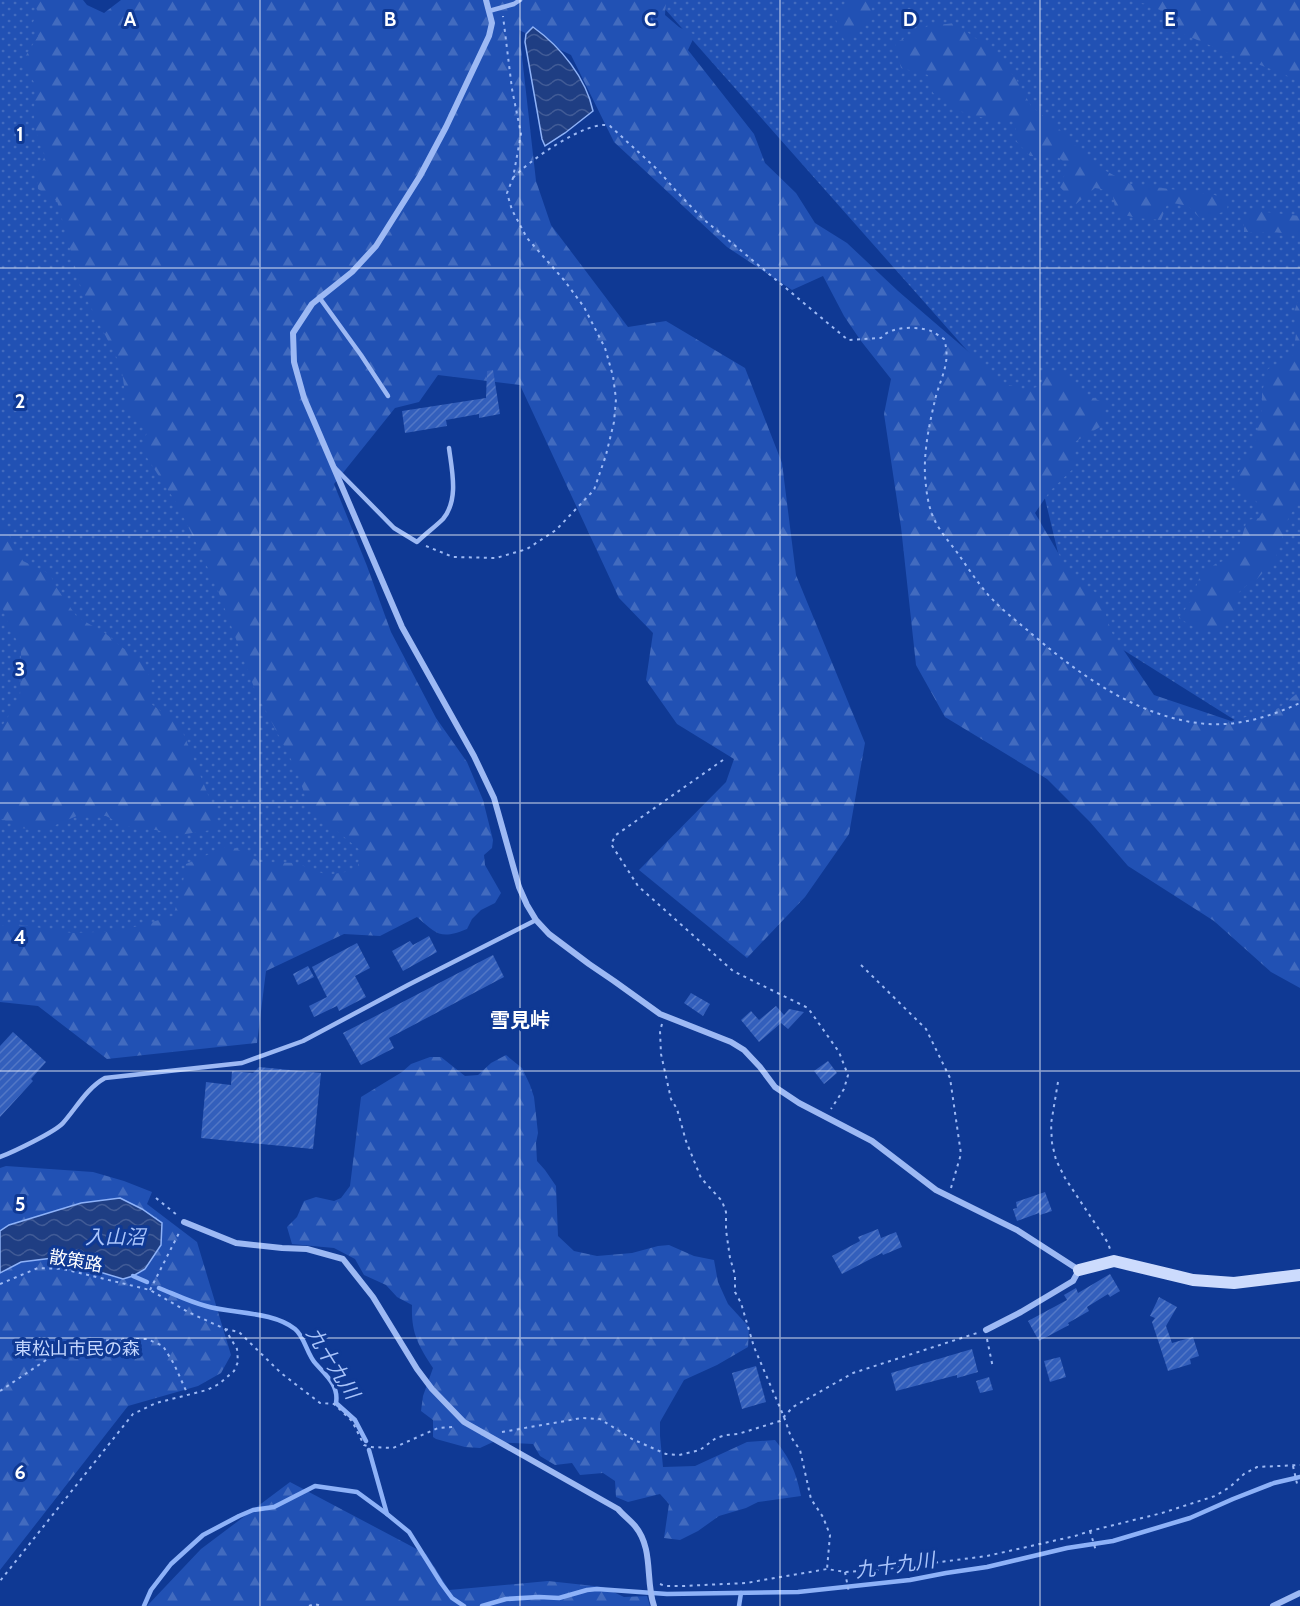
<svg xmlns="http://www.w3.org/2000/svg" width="1300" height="1606" viewBox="0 0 1300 1606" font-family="Cabin,'Noto Sans JP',sans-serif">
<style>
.grass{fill:url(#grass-dots)}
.forest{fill:url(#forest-firs)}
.water{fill:url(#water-waves);stroke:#8eb2f8;stroke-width:1.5}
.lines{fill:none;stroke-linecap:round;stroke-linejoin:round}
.stream{stroke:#8eb2f8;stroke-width:4.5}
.building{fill:url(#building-hatch)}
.path{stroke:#9db9f4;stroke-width:2;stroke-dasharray:3 4.5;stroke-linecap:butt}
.lane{stroke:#9db9f4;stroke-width:4.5}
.street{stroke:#9db9f4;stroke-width:6}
.secondary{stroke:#ccdbfd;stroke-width:12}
.grid{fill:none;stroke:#fff;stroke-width:1.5;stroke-opacity:0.55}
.labels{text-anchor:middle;stroke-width:6;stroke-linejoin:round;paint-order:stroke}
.street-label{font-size:18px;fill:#fff;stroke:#0f3994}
.park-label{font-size:18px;fill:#c5d7fe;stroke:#0f3994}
.neighbourhood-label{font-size:20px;font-weight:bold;fill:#fff;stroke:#0f3994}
.water-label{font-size:20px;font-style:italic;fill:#a9c4fb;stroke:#0f3994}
.grid-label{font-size:20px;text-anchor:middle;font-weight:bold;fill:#fff;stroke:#0f3994;stroke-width:6;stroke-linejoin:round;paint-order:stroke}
</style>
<defs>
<pattern id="grass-dots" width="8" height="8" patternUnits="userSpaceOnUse" patternTransform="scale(1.5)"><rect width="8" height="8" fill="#2151b4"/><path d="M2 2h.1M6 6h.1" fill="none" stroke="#426bbf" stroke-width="1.8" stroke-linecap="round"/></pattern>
<pattern id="forest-firs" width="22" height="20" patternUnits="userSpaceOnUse" patternTransform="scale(1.5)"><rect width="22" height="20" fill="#2151b4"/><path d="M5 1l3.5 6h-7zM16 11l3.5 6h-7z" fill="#426bbf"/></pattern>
<pattern id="water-waves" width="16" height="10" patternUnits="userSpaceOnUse" patternTransform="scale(1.5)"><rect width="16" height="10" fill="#1f3e83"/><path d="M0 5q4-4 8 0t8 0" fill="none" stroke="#415b96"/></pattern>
<pattern id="building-hatch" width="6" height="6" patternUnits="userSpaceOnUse" patternTransform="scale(1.5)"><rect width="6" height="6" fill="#335fbc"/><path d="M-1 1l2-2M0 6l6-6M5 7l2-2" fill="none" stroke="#5277c6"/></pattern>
</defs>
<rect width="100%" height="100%" fill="#0f3994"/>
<g class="grass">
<path d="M0,0H48L409,868L0,960Z"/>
<path d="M657,0H1190L1300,27V712L1241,724L1074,619L1025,416Z"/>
</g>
<g class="forest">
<path d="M32,0H83L87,5L104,13L121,0H666L665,15L679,27L695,35L688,50L754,134L765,163L796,193L815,223L847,243L898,291L1006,384L1026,390L1041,386L1045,371L1067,374L1075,389L1104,403L1105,424L1073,443L1074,468L1050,491L1035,513L1071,575L1099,595L1112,633L1154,695L1231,721L1279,708L1300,691V988L1271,972L1214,921L1128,866L1090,822L1047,779L945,717L916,665L901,527L884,414L891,379L861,341L844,316L823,276L792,290L727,247L614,142L571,55L519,30L536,181L551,225L628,327L666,321L745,368L782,463L796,575L865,743L849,834L805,897L747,958L639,870L726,782L734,759L677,724L646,680L653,633L619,598L520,385L438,375L419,402L395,408L334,484L367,566L391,632L436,718L467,762L483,800L493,840L492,848L484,855L485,865L501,893L495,903L481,910L472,919L467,929C440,940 437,934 417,917L380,936L344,934L266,971L257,1043L107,1059L38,1006L0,1002V926L15,924L72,933L120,931L173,916L182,888L186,864L230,845L260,862L296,863L327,875L357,870L361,851L309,808L297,771L255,690L217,588L199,549L177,504L142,450L148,428L128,412L121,366L81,288L57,201L38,189L37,171L45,156L34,126L35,84L22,62L38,36L32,24L38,12Z"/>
<path d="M848,0H870L873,19L844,40L834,15Z"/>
<path d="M1129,0H1300V83L1284,74L1223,51L1167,27L1160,10L1146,4Z"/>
<path d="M955,23L982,43L998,59L1015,77L1031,106L1058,128L1093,164L1132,185L1162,188L1215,195L1228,202L1227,211L1200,218L1188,206L1168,202L1161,220L1137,218L1116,213L1112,191L1095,188L1076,204L1059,186L1069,166L1058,157L1030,156L1016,141V121L989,119L964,113L933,93L928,75L901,68L895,43L928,26Z"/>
<path d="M1257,211L1300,216V237L1298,235L1273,232H1244V216Z"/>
<path d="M1300,296V502L1289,516L1275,560L1257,579L1247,585L1237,594L1234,613L1219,629H1197L1179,618L1190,602L1199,579L1215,564L1232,558L1239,546L1247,520L1259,518L1263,511L1256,501L1244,495L1234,480L1254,446L1262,410V392L1268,369L1293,355L1297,327L1294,312Z"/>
<path d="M0,523L9,535L23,561L50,574L56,587L77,617L105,633L123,648L145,662L151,682L150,703L180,725L215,812L218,829L179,835L151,829L125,826L106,816L79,815L44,830L19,828L0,818V729L20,698L21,649L8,623L0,601Z"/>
<path d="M506,1055L522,1068L530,1085L534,1097L538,1133L536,1143L537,1161L545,1170L556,1186L558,1236L574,1251L597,1256L632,1253L658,1246L669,1245L694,1256L714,1260L718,1282L728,1304L749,1327L748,1347L717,1365L684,1380L660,1422V1436L663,1467L695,1466L747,1442L775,1440C790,1459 796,1471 801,1496L758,1502L746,1508L719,1516L698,1531L680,1540L664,1538L669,1504L660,1494L628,1502L616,1497L615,1481L603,1473L580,1475L572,1463L555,1465L540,1456L533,1444L493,1442L480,1448L465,1447L436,1439L433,1437V1420L421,1411L423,1396L433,1368C418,1345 411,1333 412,1305L397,1297L386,1285L364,1275L355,1259L334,1248L292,1244L287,1227L297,1217L304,1201L316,1197L334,1201L341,1198L350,1186L361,1097L402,1072L411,1064L430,1057H441L465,1076L478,1075L491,1063Z"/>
<path d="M6,1166L93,1172L124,1181L152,1192L147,1204L197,1242L231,1355L221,1373L198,1386L128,1406L0,1570V1168Z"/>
<path d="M290,1482L426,1554L449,1590L548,1581L603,1587L624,1597L647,1596L650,1606H147L201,1549Z"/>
</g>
<g class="water">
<path d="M533,27C561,47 586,78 593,111L565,133L545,146L542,139L525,42L526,34Z"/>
<path d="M120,1198L142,1209L162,1223L161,1245L145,1269L133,1276L123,1279L53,1258L21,1262L0,1273V1231L9,1225L81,1203Z"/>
</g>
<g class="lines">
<g class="stream">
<path d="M133,1276L147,1282"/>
<path d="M159,1288C174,1294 190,1302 206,1306C233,1314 272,1311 295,1329C305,1337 307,1355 316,1364C327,1376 339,1386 336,1403L355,1420L366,1441"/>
<path d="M369,1450L387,1514L409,1532L441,1583L452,1598L464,1606"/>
<path d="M144,1606L151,1590L171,1564L203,1535L239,1516L253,1510L274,1507L315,1486L357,1492L387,1514"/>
<path d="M482,1606L506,1599L539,1597L559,1598L587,1590L597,1589L667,1594L798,1592L910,1580L946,1573L987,1567L1067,1548L1113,1541L1190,1518L1233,1499L1274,1483L1300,1477"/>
<path d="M739,1606L741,1593"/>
</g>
</g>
<g class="building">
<path d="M493,370L500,414L479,418V414L446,420L447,426L405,433L402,411L486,398L487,371Z"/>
<path d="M429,936L437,952L403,971L392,951L410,941L413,945Z"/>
<path d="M357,943L370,968L355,976L366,997L339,1011L337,1006L314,1017L309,1006L327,997L312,967Z"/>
<path d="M493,955L504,977L389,1038L394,1048L361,1065L343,1033Z"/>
<path d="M308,966L314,977L298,985L293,974Z"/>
<path d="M691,993L710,1004L703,1016L684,1003Z"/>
<path d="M776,1006L784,1015L789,1009L804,1012L788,1029L781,1023L759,1042L741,1020L751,1011L759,1020Z"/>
<path d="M13,1032L46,1062L31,1079L33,1081L0,1117V1046Z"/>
<path d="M828,1061L837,1073L824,1084L814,1071Z"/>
<path d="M259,1067L321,1073L313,1149L201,1138L206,1082L231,1085L232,1071L253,1073Z"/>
<path d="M1045,1192L1052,1211L1040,1215L1039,1213L1017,1221L1013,1209L1017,1208L1016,1202Z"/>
<path d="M878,1229L881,1238L896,1232L902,1247L883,1255L882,1253L842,1274L832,1256L860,1241L858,1237Z"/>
<path d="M1110,1274L1120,1291L1110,1297L1108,1294L1087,1307L1089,1311L1068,1323L1069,1325L1039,1341L1028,1321L1067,1300L1064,1295L1076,1288L1078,1293Z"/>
<path d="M1159,1297L1177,1307L1166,1326L1172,1343L1193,1337L1199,1356L1190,1359L1191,1364L1168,1371L1152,1322L1155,1318L1150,1316Z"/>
<path d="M972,1349L978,1372L957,1378V1375L896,1391L891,1373Z"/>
<path d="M1060,1357L1066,1377L1050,1382L1044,1361Z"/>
<path d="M756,1366L766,1402L742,1409L732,1373Z"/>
<path d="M989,1377L993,1390L980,1393L976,1381Z"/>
</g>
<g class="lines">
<g class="path">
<path d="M513,178C527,162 589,118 610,126L658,170L677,192L702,218L848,340L881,338C890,326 918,326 931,331C936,333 940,337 944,339C951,361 942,375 936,396C929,425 922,457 926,486C927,497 930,512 935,521C941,533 951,544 959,555C970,571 981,588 995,602C1004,611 1015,620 1026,629C1077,673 1138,719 1208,724C1241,726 1271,716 1300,703"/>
<path d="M426,546L453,557L496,558L527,549L556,530L594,490L606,455L614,422L616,399L613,376L605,348L584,307L564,280L527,238L512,210L507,193L513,178L521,134L512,89L503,16"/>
<path d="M723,760L616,835L611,844L638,886L733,971L808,1008L839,1052L848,1075L844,1089L831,1109"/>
<path d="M861,965L926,1029L950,1078L961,1154L951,1188"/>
<path d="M662,1024L660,1031L661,1054L671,1099L677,1109L686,1141L701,1178L722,1201L726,1212V1230L730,1258L735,1275V1292L741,1303L754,1347L784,1417L791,1437L800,1450L811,1499L823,1517L830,1535L827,1569"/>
<path d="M1058,1082L1051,1124L1052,1143L1056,1160L1065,1178L1108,1243L1110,1249"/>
<path d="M156,1198L177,1215"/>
<path d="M0,1284L38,1268L63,1269L150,1290L188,1312L225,1329L237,1349L238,1362L234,1371L219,1384L207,1390L156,1403L133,1414L0,1581"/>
<path d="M150,1290L180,1231"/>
<path d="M225,1329L239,1332L281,1373L320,1403L334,1404L352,1421L364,1445L371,1447L393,1448L438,1428L454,1427"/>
<path d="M987,1339L993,1368"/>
<path d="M0,1391L58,1352L84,1342L129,1339H147L163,1346L174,1364L188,1395"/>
<path d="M502,1432L582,1418L600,1419L632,1439L666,1454L679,1455L700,1450L716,1438L726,1435L738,1434L780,1421L793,1407L853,1373L977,1333"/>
<path d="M1293,1466L1298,1488"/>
<path d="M1090,1531L1096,1551"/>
<path d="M845,1572L849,1593"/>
<path d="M660,1584L665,1586H683L746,1583L827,1569L845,1572L878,1570L987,1556L1075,1536L1090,1531L1162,1513L1215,1496L1230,1487L1244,1474L1257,1467L1300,1465"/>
<path d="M309,1606L314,1604L322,1606"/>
</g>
<g class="lane">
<path d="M489,11L514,4L520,0"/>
<path d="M319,297L361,355L388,396"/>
<path d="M335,468L394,528L417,542C425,534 435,527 443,519C459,500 452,471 449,448"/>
<path d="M0,1157C13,1152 55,1132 63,1123C77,1107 87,1088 105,1078L242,1063L303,1041L408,985L536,920"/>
</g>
<g class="street">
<path d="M486,0L492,23L489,36L446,127L420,176L376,246L352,272L312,304L293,333L294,362L304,398L402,627L474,756L494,798L519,887L527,905L536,920L549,934L589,964L614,981L660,1014L731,1042L744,1050L760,1067L775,1087L799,1103L872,1141L936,1190L1017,1230L1079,1270L1073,1281L1021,1312L986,1330"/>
<path d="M184,1222L236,1243L282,1248L307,1249L343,1259L373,1297L417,1369L432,1389L464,1422L618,1509C623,1515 630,1520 635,1526C654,1549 645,1580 654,1606"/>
<path d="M1273,1606L1300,1593"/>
</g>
<path class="secondary" d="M1079,1270L1114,1261L1193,1280L1234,1283L1300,1275"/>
</g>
<path class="grid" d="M260,0V1606M520,0V1606M780,0V1606M1040,0V1606M0,268H1300M0,535H1300M0,803H1300M0,1071H1300M0,1338H1300"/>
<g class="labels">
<g class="street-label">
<text transform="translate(76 1261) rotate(10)" y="6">散策路</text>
</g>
<g class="park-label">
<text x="77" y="1355">東松山市民の森</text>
</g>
<g class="neighbourhood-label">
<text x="520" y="1027">雪見峠</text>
</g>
<g class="water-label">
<text x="115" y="1244">入山沼</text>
<text transform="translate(333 1363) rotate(58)" y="7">九十九川</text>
<text transform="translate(895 1565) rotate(-8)" y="7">九十九川</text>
</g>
</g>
<g class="grid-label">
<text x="130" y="26">A</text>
<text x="390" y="26">B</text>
<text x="650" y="26">C</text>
<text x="910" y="26">D</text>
<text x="1170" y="26">E</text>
<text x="20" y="141">1</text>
<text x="20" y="408">2</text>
<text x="20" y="676">3</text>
<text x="20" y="944">4</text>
<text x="20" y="1211">5</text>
<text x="20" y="1479">6</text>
</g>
</svg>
